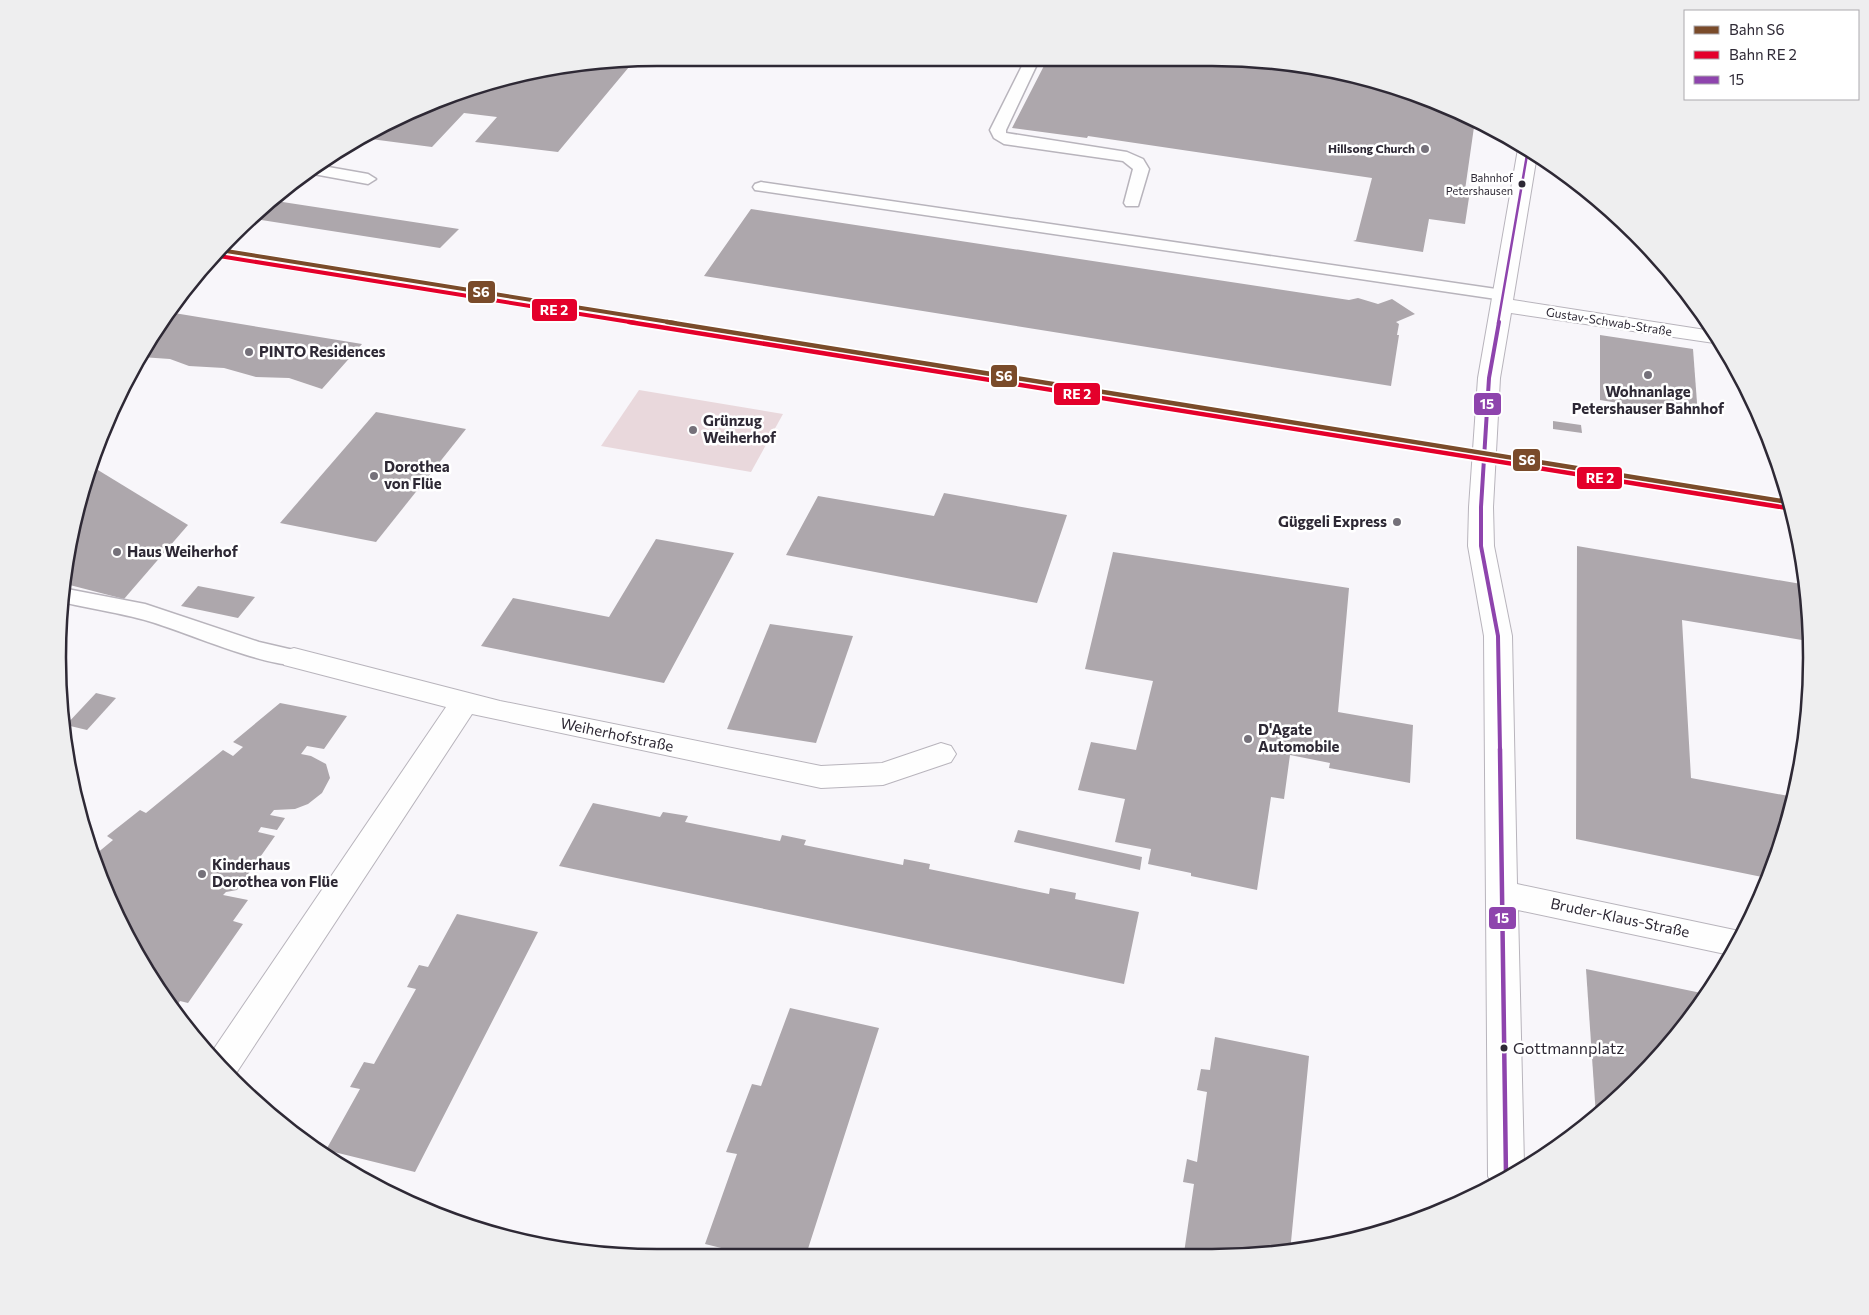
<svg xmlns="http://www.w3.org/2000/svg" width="1869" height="1315" viewBox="0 0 1869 1315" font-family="Commissioner,sans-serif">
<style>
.green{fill:#e9d8dc}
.building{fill:#ada7ac}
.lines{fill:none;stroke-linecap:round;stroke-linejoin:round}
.service-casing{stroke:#b8b4bc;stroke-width:3}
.minor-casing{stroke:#b8b4bc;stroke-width:2}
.service{fill:#fefefe;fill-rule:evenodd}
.minor{fill:#fefefe;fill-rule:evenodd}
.bus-1-far2-casing{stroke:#fff;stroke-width:5}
.bus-1-far1-casing{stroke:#fff;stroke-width:8}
.bus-1-casing{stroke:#fff;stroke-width:8}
.bus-1-far2{stroke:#8e44ad;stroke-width:2.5}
.bus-1-far1{stroke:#8e44ad;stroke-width:4}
.bus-1{stroke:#8e44ad;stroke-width:4.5}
.rail-1-far1-casing{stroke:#fff;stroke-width:6}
.rail-1-casing{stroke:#fff;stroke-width:8}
.rail-2-far1-casing{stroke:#fff;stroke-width:6}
.rail-2-casing{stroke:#fff;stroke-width:8}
.rail-1-far1{stroke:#7a4b2a;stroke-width:4}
.rail-1{stroke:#7a4b2a;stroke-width:4.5}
.rail-2-far1{stroke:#e4002b;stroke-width:4}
.rail-2{stroke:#e4002b;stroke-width:4.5}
.poi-dot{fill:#75717a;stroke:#fff;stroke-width:2}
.bus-dot{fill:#2e2935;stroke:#fff;stroke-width:2}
.labels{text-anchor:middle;stroke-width:5;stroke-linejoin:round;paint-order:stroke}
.far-bus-label{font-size:11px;fill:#2e2935;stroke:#fff;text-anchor:end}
.far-poi-label{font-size:12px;font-weight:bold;fill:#2e2935;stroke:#fff;text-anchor:end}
.far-street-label{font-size:12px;fill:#2e2935;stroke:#fff}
.poi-label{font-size:15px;font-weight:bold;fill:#2e2935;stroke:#fff;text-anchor:start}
.street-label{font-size:15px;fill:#2e2935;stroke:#fff}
.near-bus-label{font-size:16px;fill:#2e2935;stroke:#fff;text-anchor:start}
.rim{fill:none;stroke:#2e2935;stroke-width:2.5}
.line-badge{stroke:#fff;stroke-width:2}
.badge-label{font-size:14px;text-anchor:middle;font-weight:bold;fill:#fff}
</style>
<rect width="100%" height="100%" fill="#f8f6fa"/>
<path class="green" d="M639,390L783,414L751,472L601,446Z"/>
<g class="building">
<path d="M1048,58H1212L1329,69L1441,103L1475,120L1465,190L1470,191L1465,224L1429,219L1423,252L1353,241L1356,240L1372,178L1088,136L1087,138L1012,128Z"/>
<path d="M634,61L558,152L475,142L497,117L464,113L432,147L363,138L428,103L502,78Z"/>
<path d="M276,201L459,229L440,248L255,219Z"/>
<path d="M751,209L1349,300L1358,298L1378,304L1392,299L1415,314L1396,322L1399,324L1397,335H1399L1391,386L704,276Z"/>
<path d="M168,312L362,344L322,389L289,378L256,377L224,368L189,366L170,359L141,357L158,324Z"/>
<path d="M1600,335L1693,349L1698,416L1600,400Z"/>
<path d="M376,412L466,429L376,542L280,523Z"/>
<path d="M1553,421L1581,425L1582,433L1553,429Z"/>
<path d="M93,467L188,525L124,599L62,583Z"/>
<path d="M944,493L1067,515L1037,603L786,555L818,496L934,516Z"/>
<path d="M656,539L734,553L664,683L481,646L513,598L609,617Z"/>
<path d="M1577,546L1807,585L1808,641L1682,620L1691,778L1794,797L1791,813L1767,878L1576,839Z"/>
<path d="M1113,552L1349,588L1338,712L1413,725L1410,783L1329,768L1330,763L1290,755L1284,799L1271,797L1257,890L1191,876V873L1148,864L1151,849L1115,842L1125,799L1078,790L1091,742L1136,750L1153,681L1085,669Z"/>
<path d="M198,586L255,597L238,618L181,606Z"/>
<path d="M770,624L853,636L816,743L727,729Z"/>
<path d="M96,693L116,698L87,730L66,725Z"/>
<path d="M280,703L347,716L324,749L307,746L301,754L311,756L326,764L330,778L322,793L308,804L295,809L274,810L270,815L285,818L277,830L261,827L258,832L275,836L237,890L226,892L223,895L248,900L233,921L243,924L188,1003L180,1001L176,1007L120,923L96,854L113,840L107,836L140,810L146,813L223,750L233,756L243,747L233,742Z"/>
<path d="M593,803L660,817L663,812L688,816L685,822L780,841L782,835L806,840L804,845L903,865L904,859L930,864L929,869L1049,894L1050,888L1076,893L1075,899L1139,912L1124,984L559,866Z"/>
<path d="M1018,830L1142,857L1140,870L1014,842Z"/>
<path d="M457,914L538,932L415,1172L326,1150L360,1089L350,1087L364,1062L374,1064L416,989L407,987L419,965L428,967Z"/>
<path d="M1586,969L1706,994L1688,1023L1607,1108L1596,1116Z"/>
<path d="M790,1008L879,1028L806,1255H750L705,1244L737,1154L726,1152L752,1084L761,1086Z"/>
<path d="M1215,1037L1309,1056L1290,1252L1184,1253L1194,1184L1183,1182L1187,1159L1197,1162L1207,1092L1197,1090L1201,1069L1210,1070Z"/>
</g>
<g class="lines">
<defs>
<g id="service">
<path d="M1026,58H1040L1006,130V133L1127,152L1143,159L1149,169L1138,206H1126L1124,203L1133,169L1123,161L1004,144L994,138L990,130Z"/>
<path d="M317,165L368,174L376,179L368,184L308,173Z"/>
<path d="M761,182L1503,290L1509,291L1512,295L1509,299L1503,300L755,190L753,187L755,184Z"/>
<path d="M62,588L145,604L259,642L302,652L305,658L302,664C274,672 175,627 141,619C115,612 88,608 62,602Z"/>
</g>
<g id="minor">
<path d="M1522,145L1537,155L1513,300L1712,331L1721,344L1511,313L1500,378L1493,507L1494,546L1512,636L1517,884L1744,932L1730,955L1518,910L1524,1164L1492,1185L1488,1176L1484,636L1468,546L1469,507L1478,378L1518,149Z"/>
<path d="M294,648L500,701L821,766L882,763L941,743L951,746L956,754L951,762L883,785L821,788L472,714L233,1078L209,1056L446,707L284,665L280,658L284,651Z"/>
</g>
</defs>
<use href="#service" class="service-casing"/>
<use href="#minor" class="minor-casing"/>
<use href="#service" class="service"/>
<use href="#minor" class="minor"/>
<defs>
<path id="bus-1-far2" d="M1498,323L1528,149"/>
<path id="bus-1-far1" d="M1499,322L1489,378L1481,507V546L1498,636L1500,750"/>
<path id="bus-1" d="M1500,749L1506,1176"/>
</defs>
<use href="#bus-1-far2" class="bus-1-far2-casing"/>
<use href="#bus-1-far1" class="bus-1-far1-casing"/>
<use href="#bus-1" class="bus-1-casing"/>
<use href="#bus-1-far2" class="bus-1-far2"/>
<use href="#bus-1-far1" class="bus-1-far1"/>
<use href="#bus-1" class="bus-1"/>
<defs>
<path id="rail-1-far1" d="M220,250L675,323"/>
<path id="rail-1" d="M667,322L1788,502"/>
<path id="rail-2-far1" d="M219,256L636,323"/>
<path id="rail-2" d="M629,322L1787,508"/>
</defs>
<use href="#rail-1-far1" class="rail-1-far1-casing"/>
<use href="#rail-1" class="rail-1-casing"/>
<use href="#rail-2-far1" class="rail-2-far1-casing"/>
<use href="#rail-2" class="rail-2-casing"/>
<use href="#rail-1-far1" class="rail-1-far1"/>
<use href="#rail-1" class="rail-1"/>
<use href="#rail-2-far1" class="rail-2-far1"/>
<use href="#rail-2" class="rail-2"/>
</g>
<g class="poi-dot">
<circle cx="1425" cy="149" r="5"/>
<circle cx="249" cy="352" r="5"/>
<circle cx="1648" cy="375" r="5"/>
<circle cx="693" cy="430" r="5"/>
<circle cx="374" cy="476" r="5"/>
<circle cx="1397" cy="522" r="5"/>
<circle cx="117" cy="552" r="5"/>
<circle cx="1248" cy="739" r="5"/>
<circle cx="202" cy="874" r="5"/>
</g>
<g class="bus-dot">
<circle cx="1522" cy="184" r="4.5"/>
<circle cx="1504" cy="1048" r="4.5"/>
</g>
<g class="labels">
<g class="far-bus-label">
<text x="1513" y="182">Bahnhof<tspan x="1513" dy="13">Petershausen</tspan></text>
</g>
<g class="far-poi-label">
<text x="1415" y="153">Hillsong Church</text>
</g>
<g class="far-street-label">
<text transform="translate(1609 322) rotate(9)" y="4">Gustav-Schwab-Straße</text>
</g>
<g class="poi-label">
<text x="259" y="357">PINTO Residences</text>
<text x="1648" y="397" text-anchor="middle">Wohnanlage<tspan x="1648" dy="17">Petershauser Bahnhof</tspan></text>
<text x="703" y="426">Grünzug<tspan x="703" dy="17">Weiherhof</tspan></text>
<text x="384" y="472">Dorothea<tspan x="384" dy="17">von Flüe</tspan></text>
<text x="1387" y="527" text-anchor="end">Güggeli Express</text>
<text x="127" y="557">Haus Weiherhof</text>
<text x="1258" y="735">D'Agate<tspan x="1258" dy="17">Automobile</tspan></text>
<text x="212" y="870">Kinderhaus<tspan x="212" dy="17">Dorothea von Flüe</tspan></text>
</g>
<g class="street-label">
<text transform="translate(617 735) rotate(12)" y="5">Weiherhofstraße</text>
<text transform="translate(1620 918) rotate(12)" y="5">Bruder-Klaus-Straße</text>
</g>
<g class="near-bus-label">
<text x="1513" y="1054">Gottmannplatz</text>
</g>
</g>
<path d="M0 0H1869V1315H0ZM657 66H1212A591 591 0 0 1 1803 657V658A591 591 0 0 1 1212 1249H657A591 591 0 0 1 66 658V657A591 591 0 0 1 657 66Z" fill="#eeeeef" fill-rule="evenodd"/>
<path class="rim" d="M657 66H1212A591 591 0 0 1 1803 657V658A591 591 0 0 1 1212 1249H657A591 591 0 0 1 66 658V657A591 591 0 0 1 657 66Z"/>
<g class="line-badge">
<rect x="467" y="280" width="29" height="24" rx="5" fill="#7a4b2a"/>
<rect x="531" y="298" width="47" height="24" rx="5" fill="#e4002b"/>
<rect x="990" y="364" width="28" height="24" rx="5" fill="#7a4b2a"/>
<rect x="1053" y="382" width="48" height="24" rx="5" fill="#e4002b"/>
<rect x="1473" y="392" width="29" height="24" rx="5" fill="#8e44ad"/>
<rect x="1512" y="448" width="29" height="24" rx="5" fill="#7a4b2a"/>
<rect x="1576" y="466" width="47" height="24" rx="5" fill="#e4002b"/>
<rect x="1488" y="906" width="29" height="24" rx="5" fill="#8e44ad"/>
</g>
<g class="badge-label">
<text x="481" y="297">S6</text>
<text x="554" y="315">RE 2</text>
<text x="1004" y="381">S6</text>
<text x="1077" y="399">RE 2</text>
<text x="1487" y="409">15</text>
<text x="1527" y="465">S6</text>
<text x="1600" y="483">RE 2</text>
<text x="1502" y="923">15</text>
</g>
<rect x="1684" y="10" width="175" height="90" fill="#ffffff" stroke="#aba9ae"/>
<rect x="1694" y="26" width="25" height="8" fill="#7a4b2a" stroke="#aba9ae"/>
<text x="1729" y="35" font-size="15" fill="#2e2935">Bahn S6</text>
<rect x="1694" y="51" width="25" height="8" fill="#e4002b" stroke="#aba9ae"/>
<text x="1729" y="60" font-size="15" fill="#2e2935">Bahn RE 2</text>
<rect x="1694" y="76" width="25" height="8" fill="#8e44ad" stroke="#aba9ae"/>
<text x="1729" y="85" font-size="15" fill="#2e2935">15</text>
</svg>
